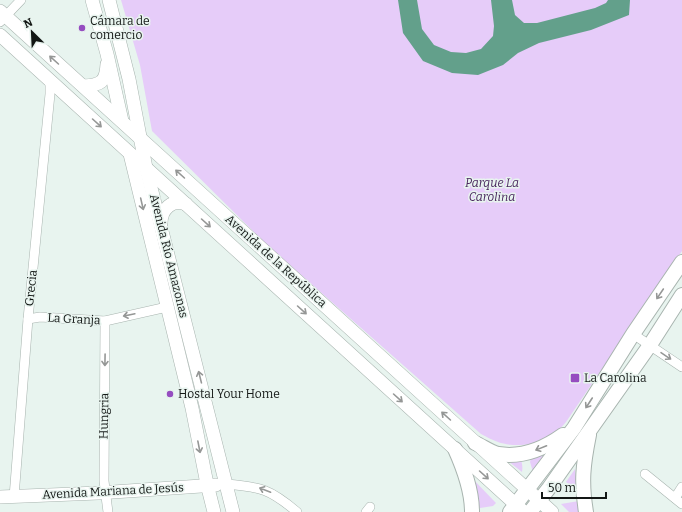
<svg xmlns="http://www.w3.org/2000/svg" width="682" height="512" viewBox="0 0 682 512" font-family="Bitter,serif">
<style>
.green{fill:#e6ccf9}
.water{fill:#63a08b}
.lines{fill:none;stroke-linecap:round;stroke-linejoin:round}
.street-casing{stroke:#a8b4af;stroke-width:10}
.secondary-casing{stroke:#a8b4af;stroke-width:14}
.primary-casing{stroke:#a8b4af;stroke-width:16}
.street{stroke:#fff;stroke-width:9}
.secondary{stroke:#fff;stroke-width:13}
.primary{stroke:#fff;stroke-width:14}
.oneway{stroke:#959796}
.poi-dot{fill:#954dc0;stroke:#e8f4ef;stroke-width:1.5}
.labels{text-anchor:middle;stroke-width:3;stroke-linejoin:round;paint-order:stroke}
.poi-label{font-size:12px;fill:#131715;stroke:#e8f4ef;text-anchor:start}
.park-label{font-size:12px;font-style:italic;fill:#49265e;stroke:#e8f4ef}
.street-label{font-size:12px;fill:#131715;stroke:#e8f4ef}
</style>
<rect width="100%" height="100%" fill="#e8f4ef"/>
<g class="green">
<path d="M121,0H682V251L566,422C561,428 555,434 547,438C534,446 512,447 498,442C492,440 487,437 481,434L265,243L152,131L140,65Z"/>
<path d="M551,448L533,472L530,462L532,455Z"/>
<path d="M499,454L519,456C522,462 523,466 522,472Z"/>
<path d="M575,469L577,490L566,482Z"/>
<path d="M470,476L496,503L493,506L480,508L476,506Z"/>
<path d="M579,501L581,512H569L561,504Z"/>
</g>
<path class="water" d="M398,0H417L422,29L434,45L451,52L466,53L481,49L493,36L494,26L491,0H512L515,15L524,23H537L595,8L606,3L608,0H630L629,15L591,30L539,43L518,53L503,65L478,75L452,73L423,61L403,33Z"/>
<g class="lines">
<defs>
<g id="street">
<path d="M0,22L21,0"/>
<path d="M28,319L40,317L105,321L167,307"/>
<path d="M105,321L104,481L108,512"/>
<path d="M633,334L682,367"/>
<path d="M645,474L682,504"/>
<path d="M226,484C261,487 270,489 297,512"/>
<path d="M14,497L28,319L50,94V80"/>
<path d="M675,498L682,487"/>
<path d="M366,512L370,507"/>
</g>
<g id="secondary">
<path d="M92,0L107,54L122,121"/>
<path d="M109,0L129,79L146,168L233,512"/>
<path d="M0,11L552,512"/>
<path d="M0,35L524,512"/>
<path d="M84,86C101,85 106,82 107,64"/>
<path d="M130,154L192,408L207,484L214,512"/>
<path d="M161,223C161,210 172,198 186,204"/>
<path d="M0,497L98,493L216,485"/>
</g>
<g id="primary">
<path d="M475,443C482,446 490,452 498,454C522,458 545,448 563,435"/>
<path d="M455,449C464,469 472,490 472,512"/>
<path d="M510,512L574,428L633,334L682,262"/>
<path d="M530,512L549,488L650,345L682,295"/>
<path d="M586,512C581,482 583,465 589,435"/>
</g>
</defs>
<use href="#street" class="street-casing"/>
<use href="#secondary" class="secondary-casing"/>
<use href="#primary" class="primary-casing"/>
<use href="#street" class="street"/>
<use href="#secondary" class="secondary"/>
<use href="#primary" class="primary"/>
</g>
<defs><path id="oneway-shaft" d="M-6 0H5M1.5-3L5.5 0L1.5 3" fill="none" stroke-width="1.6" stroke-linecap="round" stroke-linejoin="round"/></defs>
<g class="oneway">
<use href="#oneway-shaft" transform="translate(54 60) rotate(-138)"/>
<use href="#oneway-shaft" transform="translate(97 123) rotate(42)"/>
<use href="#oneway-shaft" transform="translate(180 174) rotate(-138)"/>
<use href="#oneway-shaft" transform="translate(142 204) rotate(77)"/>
<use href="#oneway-shaft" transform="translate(206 223) rotate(42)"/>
<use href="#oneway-shaft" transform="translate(660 294) rotate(124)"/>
<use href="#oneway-shaft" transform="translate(302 310) rotate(42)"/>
<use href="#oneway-shaft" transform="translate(129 315) rotate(168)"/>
<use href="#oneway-shaft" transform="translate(666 356) rotate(34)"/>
<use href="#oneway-shaft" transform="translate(105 360) rotate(91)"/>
<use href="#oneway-shaft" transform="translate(200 377) rotate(-104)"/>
<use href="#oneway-shaft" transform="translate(398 398) rotate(42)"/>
<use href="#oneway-shaft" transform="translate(589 403) rotate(123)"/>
<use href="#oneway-shaft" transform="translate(446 416) rotate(-138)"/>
<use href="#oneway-shaft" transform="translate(199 447) rotate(79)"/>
<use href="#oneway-shaft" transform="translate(541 448) rotate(158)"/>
<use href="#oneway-shaft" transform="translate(484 475) rotate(42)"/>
<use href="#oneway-shaft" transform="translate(265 490) rotate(-159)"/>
</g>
<g class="poi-dot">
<circle cx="82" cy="28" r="4"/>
<rect x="570" y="373" width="10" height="10" rx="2"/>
<circle cx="170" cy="394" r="4"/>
</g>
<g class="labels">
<g class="poi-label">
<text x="90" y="25">Cámara de<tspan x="90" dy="14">comercio</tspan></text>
<text x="584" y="382">La Carolina</text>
<text x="178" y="398">Hostal Your Home</text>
</g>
<g class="park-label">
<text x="492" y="187">Parque La<tspan x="492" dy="14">Carolina</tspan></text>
</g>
<g class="street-label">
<text transform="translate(169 256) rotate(76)" y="4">Avenida Río Amazonas</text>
<text transform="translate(276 261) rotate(42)" y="4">Avenida de la República</text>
<text transform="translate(31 288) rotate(-84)" y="4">Grecia</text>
<text transform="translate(74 319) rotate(3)" y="4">La Granja</text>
<text transform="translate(104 416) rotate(-89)" y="4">Hungria</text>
<text transform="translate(113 491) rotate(-3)" y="4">Avenida Mariana de Jesús</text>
</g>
</g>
<g transform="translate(32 32) rotate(336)" stroke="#e8f4ef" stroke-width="3" paint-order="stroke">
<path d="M0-3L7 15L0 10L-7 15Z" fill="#131715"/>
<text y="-6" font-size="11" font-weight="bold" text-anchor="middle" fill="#131715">N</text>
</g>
<path d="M542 492v6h64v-6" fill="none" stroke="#131715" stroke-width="2"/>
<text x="548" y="492" font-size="12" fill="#131715" stroke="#e8f4ef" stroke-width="3" paint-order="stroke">50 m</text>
</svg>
